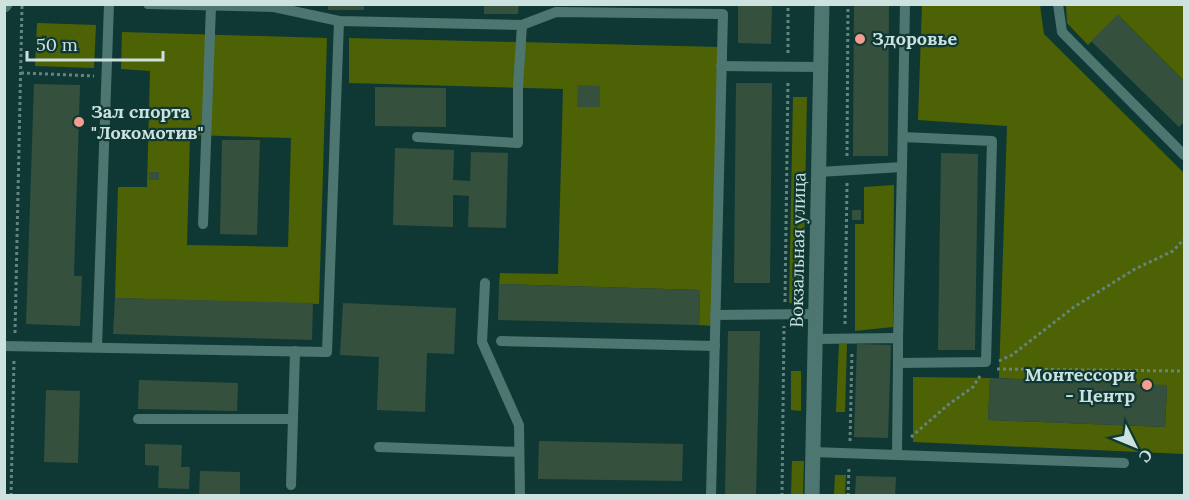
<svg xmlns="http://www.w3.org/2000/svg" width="1189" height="500" viewBox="0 0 1189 500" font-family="Lora,serif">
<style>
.green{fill:#4d6205;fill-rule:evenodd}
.building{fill:#35513e}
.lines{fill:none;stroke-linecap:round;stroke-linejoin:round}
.path{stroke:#648481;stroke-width:3;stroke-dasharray:3 3;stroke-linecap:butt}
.lane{stroke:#4e7671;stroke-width:10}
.street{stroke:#4e7671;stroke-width:15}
.secondary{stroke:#4e7671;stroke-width:15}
.poi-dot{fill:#f59d8f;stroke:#0f3834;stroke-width:2}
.labels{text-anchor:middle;stroke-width:4.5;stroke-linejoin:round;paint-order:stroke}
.poi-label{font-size:18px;font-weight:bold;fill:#cde2df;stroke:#0f3834;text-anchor:start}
.street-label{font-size:18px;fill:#cde2df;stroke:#0f3834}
</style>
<rect width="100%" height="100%" fill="#0f3834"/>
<g class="green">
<path d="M922,5H1040L1044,34L1184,173V454L913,442V377L990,378L988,420L1165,427L1167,386L999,378L1007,126L918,120Z"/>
<path d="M1066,5H1184V81L1118,15L1088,45L1067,23Z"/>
<path d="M37,23L96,25L94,68L35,66Z"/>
<path d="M122,32L327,38L319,304L115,298L118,187H147L150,71L121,69ZM190,135L291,138L288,247L187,245Z"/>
<path d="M349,38L720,47L712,326L699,325L700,290L499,284L500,273L558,274L563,89L349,83Z"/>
<path d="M793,97H807L803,304L789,303Z"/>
<path d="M894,185L893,327L855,331V224H864V187Z"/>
<path d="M839,344H847L845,412H836Z"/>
<path d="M791,371H801V411L791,410Z"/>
<path d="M792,461H804L803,495H791Z"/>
<path d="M835,475H846L845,495H834Z"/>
</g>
<g class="building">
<rect x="328" y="4" width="36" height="6"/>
<path d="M484,4H519L518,14H484Z"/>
<path d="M738,4H772L771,44L738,43Z"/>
<path d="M854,4H889L888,156H853Z"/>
<path d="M1118,15L1184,81V122L1179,127L1091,41Z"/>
<path d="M736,83H772L770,283H734Z"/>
<path d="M34,84L80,85L74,276H82L80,326L26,324Z"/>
<path d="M578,85L600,86V107H577Z"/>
<path d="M375,87L446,88V127L375,126Z"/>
<path d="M222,140H260L257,235L220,234Z"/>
<path d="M395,148L454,150L453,180L470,181L471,152L508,153L506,228L468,227L469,196L453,195V227L393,225Z"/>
<path d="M941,153L978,154L975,350H938Z"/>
<rect x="149" y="172" width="10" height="8"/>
<rect x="852" y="210" width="9" height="10"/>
<path d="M499,284L700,290L699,325L498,320Z"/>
<path d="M115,298L313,303L312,340L113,334Z"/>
<path d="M343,303L456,308L454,354L427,353L425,412L377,410L379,357L340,355Z"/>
<path d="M728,331H760L756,496H725Z"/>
<path d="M857,344L891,345L888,438L854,437Z"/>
<path d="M990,378L1167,385L1165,427L988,420Z"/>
<path d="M139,380L238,383L237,411L138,409Z"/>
<path d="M46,390L80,391L78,463L44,462Z"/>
<path d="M539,441L683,444L682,481L538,479Z"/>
<path d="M145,444L182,445L181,467H190L189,489L158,488L159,466L145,465Z"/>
<path d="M200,471L240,472V496H199Z"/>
<path d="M856,476L896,477L895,496H855Z"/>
</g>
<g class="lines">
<g class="path">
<path d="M788,53V4"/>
<path d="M21,73L94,76"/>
<path d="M847,156L848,4"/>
<path d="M785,302L788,80"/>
<path d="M845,324L847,183"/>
<path d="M15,333L22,6"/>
<path d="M999,361L1012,355L1074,307L1135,269L1173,251L1184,239"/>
<path d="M997,369L1184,371"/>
<path d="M911,437L949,404L973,387L980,376"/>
<path d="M850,441L852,352"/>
<path d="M11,496L14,360"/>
<path d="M782,496L784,326"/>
<path d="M848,496L849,466"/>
</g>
<g class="lane">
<path d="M148,4L274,7L339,21L522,25L556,12L723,14L711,496"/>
<path d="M1058,4L1062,32L1184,155"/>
<path d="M721,66L821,67"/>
<path d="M417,137L518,143V87L522,25"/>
<path d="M819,172L902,167L905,4"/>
<path d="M203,224L211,6"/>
<path d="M485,283L482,342L519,425L520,496"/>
<path d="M715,315L817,314"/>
<path d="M898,338L902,167"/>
<path d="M816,339L898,338V363"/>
<path d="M501,341L715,346"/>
<path d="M4,346L327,352L339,21"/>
<path d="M97,347L109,4"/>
<path d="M138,419H293"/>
<path d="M379,447L519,452"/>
<path d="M813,452L1124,463"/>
<path d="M897,454L898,363L986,362L992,141L903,137"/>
<path d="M291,485L295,351"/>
</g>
<path class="street" d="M4,5L5,4"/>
<path class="secondary" d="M812,496L822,4"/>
</g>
<g class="poi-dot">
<circle cx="860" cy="39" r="6"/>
<circle cx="79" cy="122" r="6"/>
<circle cx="1147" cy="385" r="6"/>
</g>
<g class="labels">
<g class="poi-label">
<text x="872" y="45">Здоровье</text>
<text x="91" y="118">Зал спорта<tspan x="91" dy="21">"Локомотив"</tspan></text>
<text x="1135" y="381" text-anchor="end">Монтессори<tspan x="1135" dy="21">- Центр</tspan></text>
</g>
<g class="street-label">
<text transform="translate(798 250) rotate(-89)" y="6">Вокзальная улица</text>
</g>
</g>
<rect width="1189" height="500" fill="none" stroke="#cde2df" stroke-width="12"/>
<g transform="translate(1135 446) rotate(133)" stroke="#0f3834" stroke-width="4.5" paint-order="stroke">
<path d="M0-4.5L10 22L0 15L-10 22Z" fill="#cde2df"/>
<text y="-9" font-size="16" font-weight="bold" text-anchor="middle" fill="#cde2df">С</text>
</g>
<path d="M27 51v9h136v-9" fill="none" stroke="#cde2df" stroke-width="3"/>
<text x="36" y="51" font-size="18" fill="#cde2df" stroke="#0f3834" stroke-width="4.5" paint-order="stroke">50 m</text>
</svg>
